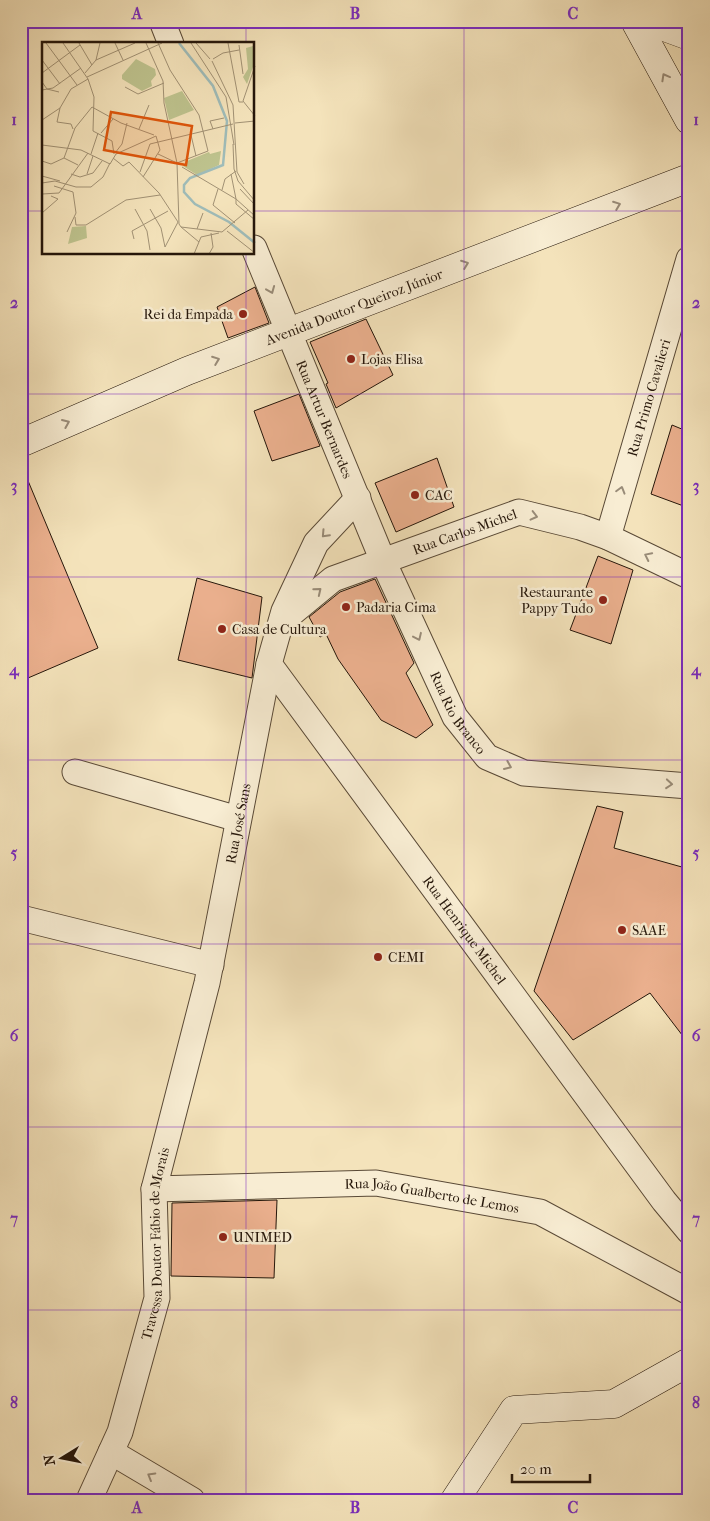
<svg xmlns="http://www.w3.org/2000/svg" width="710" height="1521" viewBox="0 0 710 1521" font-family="'IM FELL French Canon',serif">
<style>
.building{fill:#ebb08e;stroke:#25160a}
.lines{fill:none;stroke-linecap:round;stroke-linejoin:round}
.street-casing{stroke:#594936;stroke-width:27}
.secondary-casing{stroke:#25160a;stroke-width:29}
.street{stroke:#f8edd3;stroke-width:25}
.secondary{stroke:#f8edd3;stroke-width:28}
.oneway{stroke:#998c79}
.grid{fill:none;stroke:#7b2cbf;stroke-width:1;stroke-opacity:0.55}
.poi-dot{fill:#8f2418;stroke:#f8edd3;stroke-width:2}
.labels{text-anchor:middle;stroke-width:5;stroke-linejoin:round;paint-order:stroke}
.street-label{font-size:14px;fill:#25160a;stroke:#f8edd3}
.poi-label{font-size:14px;fill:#25160a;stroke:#f8edd3;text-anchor:start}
.inset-river{fill:none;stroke:#9fbcb9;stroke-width:2.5}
.inset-road{fill:none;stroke:#a19174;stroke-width:1}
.view{fill:#de560c;fill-opacity:0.15;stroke:#de560c;stroke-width:2.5}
.inset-edge{fill:none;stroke:#25160a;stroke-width:2.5}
.neatline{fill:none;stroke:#7b2cbf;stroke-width:2}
.grid-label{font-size:16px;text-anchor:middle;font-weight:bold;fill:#7b2cbf}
</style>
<rect width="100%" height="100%" fill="#f4e3bb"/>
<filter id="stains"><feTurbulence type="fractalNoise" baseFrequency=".004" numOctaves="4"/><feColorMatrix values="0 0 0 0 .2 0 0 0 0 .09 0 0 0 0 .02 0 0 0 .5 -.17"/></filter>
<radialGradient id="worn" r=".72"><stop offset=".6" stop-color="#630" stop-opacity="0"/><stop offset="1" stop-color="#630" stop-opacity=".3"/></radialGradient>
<g class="building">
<path d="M255,287L269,323L228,338L217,307Z"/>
<path d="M366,319L393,375L336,408L326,384L328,383L310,342Z"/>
<path d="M299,394L320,446L272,461L254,411Z"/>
<path d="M672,425L689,432V508L651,494Z"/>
<path d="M437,458L454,507L396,532L375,483Z"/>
<path d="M21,464L98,648L21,681Z"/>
<path d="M598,556L633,570L611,644L570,630Z"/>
<path d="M197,578L262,597L252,678L178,660Z"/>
<path d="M375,579L414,663L406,673L433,725L416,738L381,720L338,659L326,634L320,637L309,617L340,592Z"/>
<path d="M597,806L623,812L614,848L689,869V1044L650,993L573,1040L534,991Z"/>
<path d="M277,1200L274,1278L171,1276L172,1203Z"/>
</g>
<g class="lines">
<defs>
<g id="street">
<path d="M162,21L171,44"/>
<path id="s1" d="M254,248L383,561L455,717L487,757L524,773L689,786"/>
<path id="s2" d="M358,498L316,543L284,611L269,664L664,1201L689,1231"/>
<path id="s3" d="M608,537L689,259"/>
<path id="s4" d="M282,621L333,579L519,512L580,527L608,537L689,576"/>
<path d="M75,772L238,819"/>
<path d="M21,918L211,965"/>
<path id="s5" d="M154,1189L376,1183L540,1212L689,1292"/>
<path d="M111,1452L192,1500"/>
<path id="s6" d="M89,1500L120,1432L157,1298L154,1189L207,983L269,664"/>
</g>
<g id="secondary">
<path d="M635,21L689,120"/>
<path d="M648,21L689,36"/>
<path id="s7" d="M21,443L187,371L689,178"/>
<path d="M455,1500L514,1410L614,1404L689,1362"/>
</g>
</defs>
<use href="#street" class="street-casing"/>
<use href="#secondary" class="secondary-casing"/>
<use href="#street" class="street"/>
<use href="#secondary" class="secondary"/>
</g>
<defs><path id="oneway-chevron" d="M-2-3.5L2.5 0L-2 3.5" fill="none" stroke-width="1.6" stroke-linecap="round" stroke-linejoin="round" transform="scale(1.25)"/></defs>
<g class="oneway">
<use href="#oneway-chevron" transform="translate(665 77) rotate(-119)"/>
<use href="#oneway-chevron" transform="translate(617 205) rotate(-21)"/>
<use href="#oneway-chevron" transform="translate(465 264) rotate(-21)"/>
<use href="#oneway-chevron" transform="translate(271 290) rotate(68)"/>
<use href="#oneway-chevron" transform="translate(216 360) rotate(-21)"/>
<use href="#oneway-chevron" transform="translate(66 423) rotate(-23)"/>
<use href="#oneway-chevron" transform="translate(621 490) rotate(-74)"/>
<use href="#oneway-chevron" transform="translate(534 516) rotate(14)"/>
<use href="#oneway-chevron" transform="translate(325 534) rotate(133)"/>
<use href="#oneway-chevron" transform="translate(648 556) rotate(-154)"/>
<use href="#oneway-chevron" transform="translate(318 591) rotate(-39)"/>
<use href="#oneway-chevron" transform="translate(418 637) rotate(65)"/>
<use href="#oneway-chevron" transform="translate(508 766) rotate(23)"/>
<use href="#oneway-chevron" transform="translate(669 784) rotate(5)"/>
<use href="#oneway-chevron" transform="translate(151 1476) rotate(-150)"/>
</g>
<path class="grid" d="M246,21V44M464,21V1500M21,211H44M254,211H689M246,254V1500M21,394H689M21,577H689M21,760H689M21,944H689M21,1127H689M21,1310H689"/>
<g class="poi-dot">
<circle cx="243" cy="314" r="5"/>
<circle cx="351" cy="359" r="5"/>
<circle cx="415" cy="495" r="5"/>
<circle cx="603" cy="600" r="5"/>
<circle cx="346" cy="607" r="5"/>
<circle cx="222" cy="629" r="5"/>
<circle cx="622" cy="930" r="5"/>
<circle cx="378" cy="957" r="5"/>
<circle cx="223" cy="1237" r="5"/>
</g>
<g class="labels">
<g class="street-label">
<text dy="5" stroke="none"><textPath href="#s7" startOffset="360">Avenida Doutor Queiroz Júnior</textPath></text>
<text dy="5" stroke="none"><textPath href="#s3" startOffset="145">Rua Primo Cavalieri</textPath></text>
<text dy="5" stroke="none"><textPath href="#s1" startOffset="185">Rua Artur Bernardes</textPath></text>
<text dy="5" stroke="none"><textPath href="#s4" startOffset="206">Rua Carlos Michel</textPath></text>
<text dy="5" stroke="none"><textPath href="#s1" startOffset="508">Rua Rio Branco</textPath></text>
<text dy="5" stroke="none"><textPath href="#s6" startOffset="698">Rua José Sans</textPath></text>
<text dy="5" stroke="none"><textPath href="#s2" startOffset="522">Rua Henrique Michel</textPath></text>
<text dy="5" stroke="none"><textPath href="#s5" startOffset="279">Rua João Gualberto de Lemos</textPath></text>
<text dy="5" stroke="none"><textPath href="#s6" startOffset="268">Travessa Doutor Fábio de Morais</textPath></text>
</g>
<g class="poi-label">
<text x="233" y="319" text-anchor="end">Rei da Empada</text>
<text x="361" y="364">Lojas Elisa</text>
<text x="425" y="500">CAC</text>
<text x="593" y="597" text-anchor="end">Restaurante<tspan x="593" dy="16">Pappy Tudo</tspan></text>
<text x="356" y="612">Padaria Cima</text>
<text x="232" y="634">Casa de Cultura</text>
<text x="632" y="935">SAAE</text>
<text x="388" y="962">CEMI</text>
<text x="233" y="1242">UNIMED</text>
</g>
</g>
<g transform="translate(42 42)">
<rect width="212" height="212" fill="#f4e3bb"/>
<path d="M211,4L212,22L205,42L201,35L206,27L204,6ZM94,17L113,27L114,33L109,39L110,44L100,49L80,37V33ZM140,49L152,68L127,78L122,56ZM179,109L177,123L155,133L141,124L145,119L167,110L168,112ZM44,184L45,196L26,202L30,185Z" fill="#bec38e"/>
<path class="inset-river" d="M137,1L171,44L185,79L181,123L148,136L142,143V150L153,162L187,180L213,201"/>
<path class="inset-road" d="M4,1L35,43M21,1L46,37L52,55L51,89L70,99L72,112M37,1L50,23M73,1L81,18M104,1L121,39L122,61L135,121L137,182L139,185L180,190L206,168M116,1L128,28L157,73L166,109L135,121M149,1L184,55L192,103M154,1L168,17M186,1L197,60H201M197,3L201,32M171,17L181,11L197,8M0,18L18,42M54,18L93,1M170,19L191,63L195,130L202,142M213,24L201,59L213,74M0,31L38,3M43,31L54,18L58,1M45,35L120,1M0,40L5,47L17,50M83,45L96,52L122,41M0,48L11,46L39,26M50,65L79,81L112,93M18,66L15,80L29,82L31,87M0,78L18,66L29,47L46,37M193,81L213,79M97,87L107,63M171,87L168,79L182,76M59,91L71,77M149,93L154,114M191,102L192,127L196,139L213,159M0,103L39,108L68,122L74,112L114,94M73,111L80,102L85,81M49,112L56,91M116,112L135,121M22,116L36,123M71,116L81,124L87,120L117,151L136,180L123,205M0,119L9,122L22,116L33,86L50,65M140,125L194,157L213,174M98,130L108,102L191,82M29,132L38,135L51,131L60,119M45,132L51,114M189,132L194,157M0,134L18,139M101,135L118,108L114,94M0,141L13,139L34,145H49L61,135L68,121M12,144L31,150L34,171L25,190M176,147L171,163L193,181M198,147L213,163M180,148L183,137L194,129M0,152L17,151L46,111M194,157V162L213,178M93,167L105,189L108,208M108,167L119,186L123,205M0,171L16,157L9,154M33,175L34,183H44L84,158L118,153M139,185L157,200M155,187L161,171M185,189L213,211M92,197L90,189L126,169M152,212L159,195L177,191M167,212L171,205L169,191"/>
<path class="view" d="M69,70L150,84L144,123L62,108Z"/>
<rect width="212" height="212" class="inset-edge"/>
</g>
<rect width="710" height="1521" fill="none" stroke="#f4e3bb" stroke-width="55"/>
<g transform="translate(62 1458) rotate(260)" stroke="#f8edd3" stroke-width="4" paint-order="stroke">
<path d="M0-4L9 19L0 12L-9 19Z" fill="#25160a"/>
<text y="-8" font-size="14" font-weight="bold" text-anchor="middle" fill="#25160a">N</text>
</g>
<path d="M512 1474v8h78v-8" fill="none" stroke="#25160a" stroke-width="2.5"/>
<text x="520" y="1474" font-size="15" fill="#25160a" stroke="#f8edd3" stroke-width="4" paint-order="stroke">20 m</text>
<rect x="28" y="28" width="654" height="1466" class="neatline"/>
<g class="grid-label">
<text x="137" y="19">A</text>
<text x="355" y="19">B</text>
<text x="573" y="19">C</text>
<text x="14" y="125">1</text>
<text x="696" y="125">1</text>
<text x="14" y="308">2</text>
<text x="696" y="308">2</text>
<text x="14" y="491">3</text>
<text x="696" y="491">3</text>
<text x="14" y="675">4</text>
<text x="696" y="675">4</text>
<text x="14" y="858">5</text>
<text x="696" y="858">5</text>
<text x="14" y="1041">6</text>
<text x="696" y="1041">6</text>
<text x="14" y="1224">7</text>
<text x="696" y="1224">7</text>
<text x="14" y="1408">8</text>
<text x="696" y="1408">8</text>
<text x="137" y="1513">A</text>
<text x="355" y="1513">B</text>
<text x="573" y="1513">C</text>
</g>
<rect width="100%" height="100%" filter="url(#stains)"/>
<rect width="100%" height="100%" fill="url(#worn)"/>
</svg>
